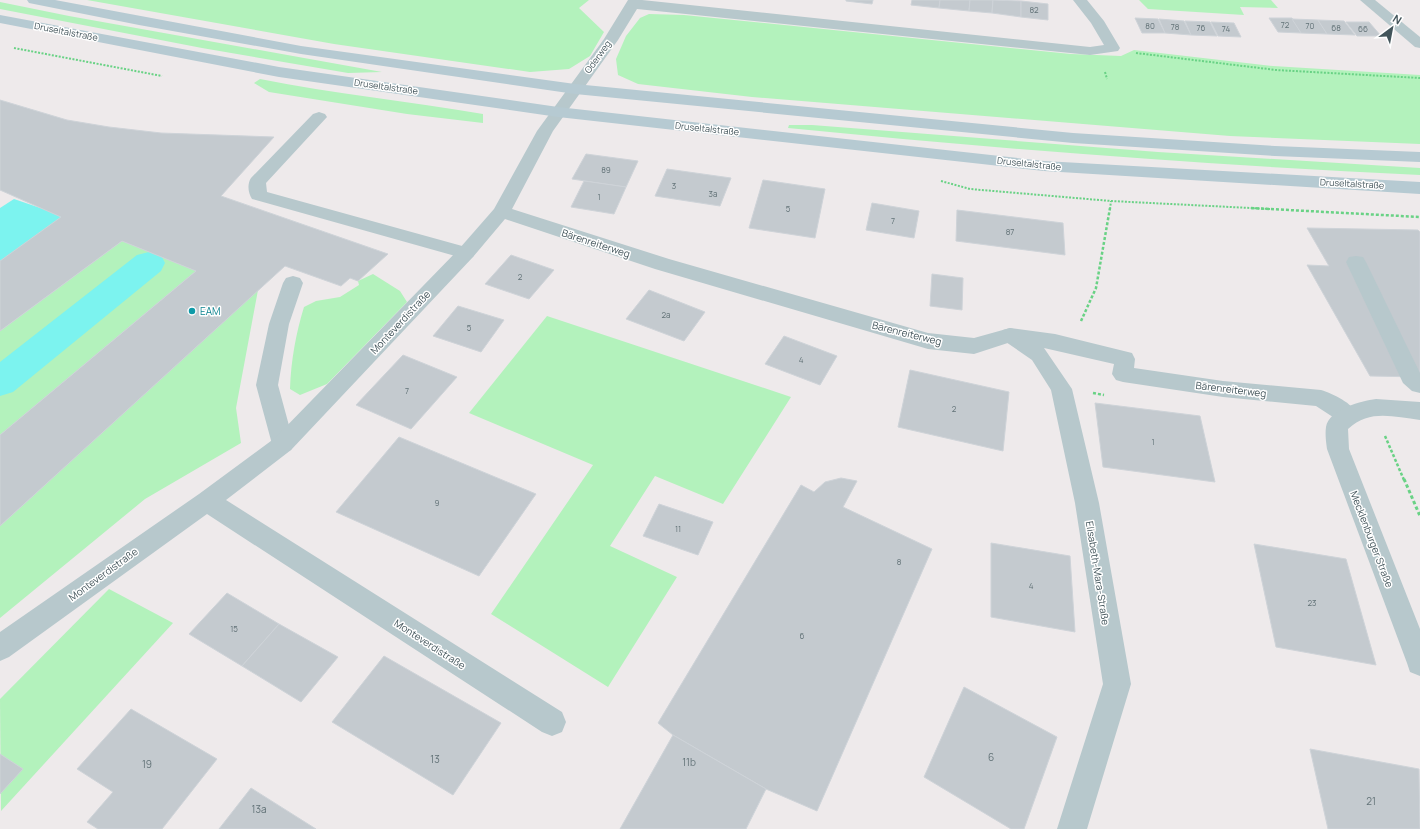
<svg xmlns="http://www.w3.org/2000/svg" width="1420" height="829" viewBox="0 0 1420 829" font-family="Manrope,sans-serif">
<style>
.green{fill:#b3f2bc}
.water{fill:#7cf3ef}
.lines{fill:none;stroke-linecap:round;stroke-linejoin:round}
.canal{fill:#7cf3ef;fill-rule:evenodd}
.building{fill:#c4cacf;stroke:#ced3d8}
.path-far2{stroke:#69d285;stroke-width:2;stroke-dasharray:2 1.5;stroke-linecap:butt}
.path-far1{stroke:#69d285;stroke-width:2.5;stroke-dasharray:3 2;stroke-linecap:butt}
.path{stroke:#69d285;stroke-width:3;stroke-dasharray:3.5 2.5;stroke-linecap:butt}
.service{fill:#b7c8cc;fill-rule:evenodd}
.minor{fill:#b7c8cc;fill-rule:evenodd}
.secondary{fill:#b6cad2;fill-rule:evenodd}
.culture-dot{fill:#0f9aa8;stroke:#fff;stroke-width:1.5}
.labels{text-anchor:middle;stroke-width:3;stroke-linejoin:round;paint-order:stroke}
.number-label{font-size:8px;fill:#627277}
.far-street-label{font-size:9px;fill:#42545a;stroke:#fff}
.street-label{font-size:10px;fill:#42545a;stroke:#fff}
.culture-label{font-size:10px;fill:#0d838f;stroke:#fff;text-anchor:start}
.near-number-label{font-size:10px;fill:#627277}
</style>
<rect width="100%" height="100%" fill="#eeeaeb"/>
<g class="green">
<path d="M87,0H589L579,8L604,32L590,56L569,69L530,72L334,44Z"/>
<path d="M1139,0H1271L1278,8L1240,7L1244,15L1148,9Z"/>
<path d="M0,2L69,16L382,72L348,73L202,48L0,9Z"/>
<path d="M649,14L684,15L1071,54L1121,56L1134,50L1273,66L1420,75V144L1230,136L752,97L638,84L618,75L616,59L626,36L640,18Z"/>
<path d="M260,79C334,94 409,101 483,114V123L407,114L269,92L254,83Z"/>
<path d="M789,125H812L1158,152L1420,168V175C1209,165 998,149 788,128Z"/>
<path d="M122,241L196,271L0,435V331Z"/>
<path d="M373,274L400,291L407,302L327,384L300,395L290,389C291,360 296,333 304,307L316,301L340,297L359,285L358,281Z"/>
<path d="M258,290L236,408L241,443L145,499L0,618V526Z"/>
<path d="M547,316L791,397L723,504L655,476L610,546L677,577L608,687L491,614L593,465L469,413Z"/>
<path d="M109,589L173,623L1,811L0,699Z"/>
</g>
<path class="water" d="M14,199L64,216L0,262V208Z"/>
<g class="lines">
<path class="canal" d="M149,252L161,255L165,263L161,271L13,392L0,396V362L137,255Z"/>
</g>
<g class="building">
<path d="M846,0H873L872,4L846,1Z"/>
<path d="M912,0H940L939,8L911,5Z"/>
<path d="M940,0H970L969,11L939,8Z"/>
<path d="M970,0H993L992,13L969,11Z"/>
<path d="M993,0L1021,1V17L992,13Z"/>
<path d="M1021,1L1048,4V20L1021,17Z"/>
<path d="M1135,18L1158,19L1165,33H1142Z"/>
<path d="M1269,18H1292L1301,33L1278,32Z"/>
<path d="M1159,19L1184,21L1191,35L1165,33Z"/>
<path d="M1292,19L1318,20L1327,34L1301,33Z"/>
<path d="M1318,20L1344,21L1355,35L1327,34Z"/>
<path d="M1185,21L1210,22L1217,36L1191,35Z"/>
<path d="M1211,22L1234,23L1241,37L1218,36Z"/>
<path d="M1346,22H1369L1381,36H1357Z"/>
<path d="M0,100L67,120L109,127L161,133L274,137L221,196L388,254L358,281L350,278L341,286L285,266L0,526V435L196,271L122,241L0,331V261L61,217L0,190Z"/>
<path d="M586,154L638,161L626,187L572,179Z"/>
<path d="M667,169L731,178L720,206L655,196Z"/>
<path d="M763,180L825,189L815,238L749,228Z"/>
<path d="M584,181L626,187L614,214L571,207Z"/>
<path d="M872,203L919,211L914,238L866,230Z"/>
<path d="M957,210L1063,223L1065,255L956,241Z"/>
<path d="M1307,228L1418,230L1420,232V377L1370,376L1307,265L1329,266Z"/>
<path d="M511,255L554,270L529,299L485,284Z"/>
<path d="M932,274L963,278L962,310L930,306Z"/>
<path d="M649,290L705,312L684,341L626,319Z"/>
<path d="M458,306L504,320L481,352L433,336Z"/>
<path d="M784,336L837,356L820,385L765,364Z"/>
<path d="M403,355L457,377L411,429L356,405Z"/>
<path d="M910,370L1009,392L1003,451L898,427Z"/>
<path d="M1095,403L1200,416L1215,482L1103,467Z"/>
<path d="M399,437L536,494L479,576L336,512Z"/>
<path d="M841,478L857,481L843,507L932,549L817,811L766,789L673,735L658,723L801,485L814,492L825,482Z"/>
<path d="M659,504L713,522L698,555L643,536Z"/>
<path d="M991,543L1070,556L1075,632L991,617Z"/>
<path d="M1254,544L1346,559L1376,665L1276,647Z"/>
<path d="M227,593L279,624L242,666L189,634Z"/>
<path d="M279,624L338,657L301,702L242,666Z"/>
<path d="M384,656L501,723L453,795L332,722Z"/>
<path d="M964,687L1057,737L1024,829H1011L924,777Z"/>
<path d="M131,709L217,759L162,829H98L87,822L113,792L77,769Z"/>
<path d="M673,735L766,789L746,829H620Z"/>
<path d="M1310,749L1419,769L1420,829H1328Z"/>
<path d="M0,754L23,769L0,794Z"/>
<path d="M251,788L316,829H219Z"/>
</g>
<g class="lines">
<g class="path-far2">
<path d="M14,48L162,76"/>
<path d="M1136,53L1276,70L1420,78"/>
<path d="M1105,72L1107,79"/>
<path d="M941,181L970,189L1111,201L1270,209"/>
<path d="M1110,209L1111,201"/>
</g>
<g class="path-far1">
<path d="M1251,208L1420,217"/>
<path d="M1081,321L1096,288L1110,208"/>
<path d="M1093,393L1104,395"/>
<path d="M1385,436L1404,480"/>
</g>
<path class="path" d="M1404,479L1420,516"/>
<g class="service">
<path d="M319,112L325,114L327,117L266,183L267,192L473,249L475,253L473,257L466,259L252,199C248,193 247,184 251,178L313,114Z"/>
<path d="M1356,256L1363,257L1366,262L1420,373V393L1412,391L1403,383L1346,262L1349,257Z"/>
<path d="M293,276L300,278L303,283L289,324L278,385L294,444L291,450L283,453L275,450L272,444L256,385L269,324L283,283L286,278Z"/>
<path d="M1010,328L1055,334L1132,353L1135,359L1134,368L1223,381L1321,390C1334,394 1352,403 1358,415L1355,421L1347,424L1339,421L1316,406L1223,397L1123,382L1116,380L1112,374L1114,364L1044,348L1072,389L1099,503L1131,684L1087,829H1057L1103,684L1075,503L1051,390L1032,360L1003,340L1000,335L1003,330Z"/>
</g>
<g class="minor">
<path d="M628,0H642L1090,47L1104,45L1091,23L1073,0H1087L1104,21L1120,48L1118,51L1090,55L637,9L618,40L553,131L512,209L669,259L928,333L974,338L1010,328L1017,330L1020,335L1017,340L974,354L928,349L655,269L505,219L473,257L291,450L226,500L562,712L566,722L562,732L552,736L542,732L207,514L9,657L0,661V632L199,494L275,438L459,249L494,209L537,131L604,39Z"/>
<path d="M1360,0H1375L1420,37V48L1415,47Z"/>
<path d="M1376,399L1420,402V420C1393,417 1370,409 1348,429L1349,449L1420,629V676L1410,672L1407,663L1327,449C1326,442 1325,434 1326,427C1329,409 1361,401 1376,399Z"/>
</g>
<g class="secondary">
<path d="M27,0H55L301,46L575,84L1073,133L1275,146L1420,152V162L1275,156L1073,143L575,94L301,54L139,25L29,3Z"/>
<path d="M0,15L279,67L558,107L1044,161L1420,182V194L1044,171L558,117L279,77L0,23Z"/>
</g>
</g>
<circle class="culture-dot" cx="192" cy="311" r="4"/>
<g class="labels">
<g class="number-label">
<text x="1034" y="13">82</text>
<text x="1285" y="28">72</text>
<text x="1150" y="29">80</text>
<text x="1310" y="29">70</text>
<text x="1175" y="30">78</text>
<text x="1201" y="31">76</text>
<text x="1336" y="31">68</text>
<text x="1226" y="32">74</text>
<text x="1363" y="32">66</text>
<text x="606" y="173">89</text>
<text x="674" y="189">3</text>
<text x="713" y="197">3a</text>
<text x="599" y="200">1</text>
<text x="788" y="212">5</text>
<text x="893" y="224">7</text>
<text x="1010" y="235">87</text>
<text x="520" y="280">2</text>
<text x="666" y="318">2a</text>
<text x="469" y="331">5</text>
<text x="801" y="363">4</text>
<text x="407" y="394">7</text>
<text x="954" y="412">2</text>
<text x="1153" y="445">1</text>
<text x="437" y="506">9</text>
<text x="678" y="532">11</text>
<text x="899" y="565">8</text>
<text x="1031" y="589">4</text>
<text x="1312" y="606">23</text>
<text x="234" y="632">15</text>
<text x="802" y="639">6</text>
</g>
<g class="far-street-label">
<text transform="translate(66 32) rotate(11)" y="3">Druseltalstraße</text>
<text transform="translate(598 57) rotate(-54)" y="3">Oderweg</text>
<text transform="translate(386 87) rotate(8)" y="3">Druseltalstraße</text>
<text transform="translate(707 129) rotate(6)" y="3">Druseltalstraße</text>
<text transform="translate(1029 164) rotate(6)" y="3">Druseltalstraße</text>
<text transform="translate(1352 184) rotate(3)" y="3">Druseltalstraße</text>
</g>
<g class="street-label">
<text transform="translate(596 243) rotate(18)" y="4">Bärenreiterweg</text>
<text transform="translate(400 322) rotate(-47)" y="4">Monteverdistraße</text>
<text transform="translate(907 333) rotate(14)" y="4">Bärenreiterweg</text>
<text transform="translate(1231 389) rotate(7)" y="4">Bärenreiterweg</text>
<text transform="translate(1372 539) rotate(69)" y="4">Mecklenburger Straße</text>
<text transform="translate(1098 573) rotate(81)" y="4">Elisabeth-Mara-Straße</text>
<text transform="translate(103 574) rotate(-36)" y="4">Monteverdistraße</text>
<text transform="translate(430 644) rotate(33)" y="4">Monteverdistraße</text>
</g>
<g class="culture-label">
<text x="200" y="315">EAM</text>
</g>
<g class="near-number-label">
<text x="991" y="761">6</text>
<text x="435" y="763">13</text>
<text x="689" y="766">11b</text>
<text x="147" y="768">19</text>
<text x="1371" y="805">21</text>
<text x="259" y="813">13a</text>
</g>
</g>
<g transform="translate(1392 28) rotate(32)" stroke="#ffffff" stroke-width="3" paint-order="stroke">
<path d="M0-3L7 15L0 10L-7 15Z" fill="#42545a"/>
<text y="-6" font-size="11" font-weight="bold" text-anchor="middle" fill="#42545a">N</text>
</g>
</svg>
